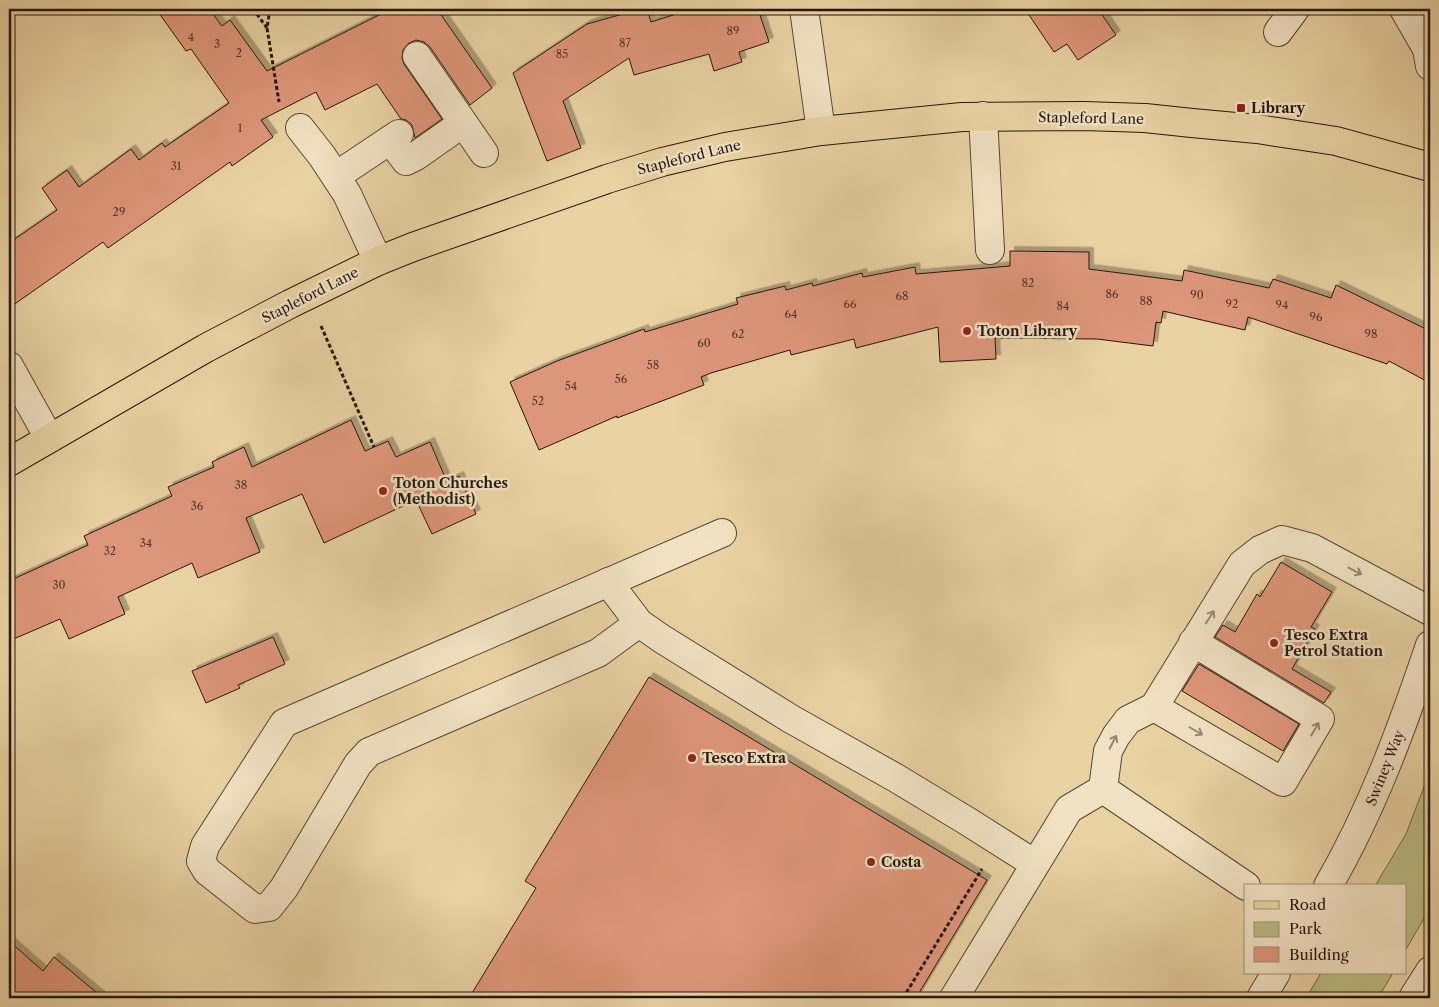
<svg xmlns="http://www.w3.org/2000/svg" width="1439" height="1007" viewBox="0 0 1439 1007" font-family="'Libre Caslon Text',serif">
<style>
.green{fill:#bbbb83;stroke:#706949}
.building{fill:#de967a;stroke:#25170f;filter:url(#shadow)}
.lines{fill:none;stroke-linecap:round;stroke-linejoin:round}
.minor-casing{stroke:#564634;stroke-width:30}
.major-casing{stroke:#25170f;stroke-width:30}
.path{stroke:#25170f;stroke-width:3;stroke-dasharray:4 2.5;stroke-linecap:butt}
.minor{stroke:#f1e2c3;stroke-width:28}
.major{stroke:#ead3a3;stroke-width:28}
.oneway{stroke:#958772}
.poi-dot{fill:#8f2418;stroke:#f1e2c3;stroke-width:2}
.labels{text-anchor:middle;stroke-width:5;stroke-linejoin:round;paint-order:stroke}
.number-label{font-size:11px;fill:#53372a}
.poi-label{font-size:14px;font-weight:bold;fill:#25170f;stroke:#f1e2c3;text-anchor:start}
.street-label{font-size:14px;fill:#25170f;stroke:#f1e2c3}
</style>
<defs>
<filter id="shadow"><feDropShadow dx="4.5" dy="-4.5" stdDeviation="0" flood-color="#0004"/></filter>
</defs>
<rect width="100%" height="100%" fill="#ead3a3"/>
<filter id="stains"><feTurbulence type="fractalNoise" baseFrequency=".004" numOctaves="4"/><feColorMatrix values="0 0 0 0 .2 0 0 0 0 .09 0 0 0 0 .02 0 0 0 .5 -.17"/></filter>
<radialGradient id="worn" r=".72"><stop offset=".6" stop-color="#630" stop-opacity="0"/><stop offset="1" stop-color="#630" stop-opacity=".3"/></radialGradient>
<g class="green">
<path d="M1430,771V908L1405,951V886H1375L1406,834Z"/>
<path d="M1321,973H1393L1378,998H1306Z"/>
</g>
<g class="building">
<path d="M156,9H209L222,26L230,20L267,71L391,9H437L492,88L470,105L430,47L424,42L416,40L409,43L403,50L402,58L404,64L442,119L415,138L412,125L406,120L401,119L377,84L325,110L316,92L261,120L273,137L232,166L230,162L108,248L103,242L9,308V243L57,210L42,188L67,170L79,187L131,149L139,160L162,143L165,147L229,103L191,49L186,51Z"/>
<path d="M641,9H647L651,22L692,9H758L769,42L739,52L742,62L714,71L709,54L634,75L629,58L563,101L581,148L547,161L513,73L587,24Z"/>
<path d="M1025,9H1098L1116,35L1078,60L1067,44L1054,52Z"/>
<path d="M1010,251L1089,252V269L1182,281L1184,270L1269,288L1273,279L1331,298L1336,285L1430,331V383L1389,361L1387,364L1248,317L1245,330L1163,311L1161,323L1156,322L1153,346L1097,339L995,338L996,359L940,362L938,327L856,348L854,339L791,355L790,350L711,373L701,377L704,385L617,418V416L539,450L510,382L557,361L644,329L645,332L738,304L736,298L785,286L786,290L812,283L813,286L862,273L863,277L915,267L916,274L1010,266Z"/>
<path d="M351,420L365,451L388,441L396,457L430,442L447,482L459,476L476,514L432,534L416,500L324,543L302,494L246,518L260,552L198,578L192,563L118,597L125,614L69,639L60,619L9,641V581L88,545L84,536L172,496L168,487L214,467L212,462L244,447L252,467Z"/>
<path d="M1281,562L1332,592L1311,627L1315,629L1292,669L1331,692L1324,703L1215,637L1223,625L1235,632L1257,594L1260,597Z"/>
<path d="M273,637L285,664L238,685L240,688L206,703L192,671Z"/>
<path d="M1199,664L1299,724L1283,751L1182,691Z"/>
<path d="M649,677L987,880L916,998H469L536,888L525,881Z"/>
<path d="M9,941L43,971L54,957L103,998H9Z"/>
</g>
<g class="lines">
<defs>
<g id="minor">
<path d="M804,9L821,131"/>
<path d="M1404,9L1427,49L1430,66"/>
<path d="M1278,32L1295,9"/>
<path d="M417,56L484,153"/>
<path d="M983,116L990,250"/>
<path d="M300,128L322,156L347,194L378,261"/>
<path d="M390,140L406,161L416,156L463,123"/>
<path d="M336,176L399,134"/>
<path d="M9,366L49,438"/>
<path d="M608,582L639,623L662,639L791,719L896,778L967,821L1035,864"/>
<path d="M639,623L598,653L369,752L358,764L284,888L269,907L255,909L207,871L201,861L205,846L284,723L722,533"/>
<path d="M1154,707L1283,782L1320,719L1193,642"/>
<path d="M1103,789L1108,751L1116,736L1128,720L1154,707L1242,564L1260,550L1282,540L1312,548L1430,611"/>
<path d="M1103,789L1246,886"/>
<path d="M1328,886C1372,810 1402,728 1430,645"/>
<path d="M954,998L1069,809L1103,789"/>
<path d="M1261,998L1276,973"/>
<path d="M1413,998L1430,971"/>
</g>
<path id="major" d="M9,462L206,348L290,304L378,261L413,247L607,179L662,162L725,147L821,131L962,117L1084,116L1145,118L1192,123L1257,129L1336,141L1430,167"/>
</defs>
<use href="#minor" class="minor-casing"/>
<use href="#major" class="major-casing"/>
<g class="path">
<path d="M253,9L267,28"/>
<path d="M270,9L267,28L279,102"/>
<path d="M321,326L374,447"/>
<path d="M903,998L982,869"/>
</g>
<use href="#minor" class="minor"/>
<use href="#major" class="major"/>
</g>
<defs><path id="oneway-shaft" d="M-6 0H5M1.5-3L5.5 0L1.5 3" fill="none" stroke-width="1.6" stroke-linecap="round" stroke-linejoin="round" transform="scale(1.25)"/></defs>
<g class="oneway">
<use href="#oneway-shaft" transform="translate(1355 571) rotate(27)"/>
<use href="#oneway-shaft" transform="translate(1210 617) rotate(-57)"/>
<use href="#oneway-shaft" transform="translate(1315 729) rotate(-59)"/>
<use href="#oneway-shaft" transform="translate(1196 731) rotate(30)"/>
<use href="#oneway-shaft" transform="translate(1113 742) rotate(-63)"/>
</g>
<g class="poi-dot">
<rect x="1236" y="103" width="10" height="10" rx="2.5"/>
<circle cx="967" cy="331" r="5"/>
<circle cx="383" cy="491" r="5"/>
<circle cx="1274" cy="643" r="5"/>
<circle cx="692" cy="758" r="5"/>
<circle cx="871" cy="862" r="5"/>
</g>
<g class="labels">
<g class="number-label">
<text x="733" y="35">89</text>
<text x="191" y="41">4</text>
<text x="625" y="47">87</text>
<text x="217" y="48">3</text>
<text x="239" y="57">2</text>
<text x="562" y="58">85</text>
<text x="240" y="132">1</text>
<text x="176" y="170">31</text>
<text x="119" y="216">29</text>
<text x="1028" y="287">82</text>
<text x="1112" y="298">86</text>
<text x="1197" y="299">90</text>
<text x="902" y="300">68</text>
<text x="1146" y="305">88</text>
<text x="850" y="308">66</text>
<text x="1232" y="308">92</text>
<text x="1282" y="309">94</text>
<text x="1063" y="310">84</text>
<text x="791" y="318">64</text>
<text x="1316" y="321">96</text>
<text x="738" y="338">62</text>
<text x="1371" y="338">98</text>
<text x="704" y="347">60</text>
<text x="653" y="369">58</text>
<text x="621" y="383">56</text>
<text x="571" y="390">54</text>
<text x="538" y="405">52</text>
<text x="241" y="489">38</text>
<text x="197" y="510">36</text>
<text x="146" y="547">34</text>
<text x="110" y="555">32</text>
<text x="59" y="589">30</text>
</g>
<g class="poi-label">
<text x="1251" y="113">Library</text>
<text x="977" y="336">Toton Library</text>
<text x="393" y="488">Toton Churches<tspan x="393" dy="16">(Methodist)</tspan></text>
<text x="1284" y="640">Tesco Extra<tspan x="1284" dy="16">Petrol Station</tspan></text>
<text x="702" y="763">Tesco Extra</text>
<text x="881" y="867">Costa</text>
</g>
<g class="street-label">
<text transform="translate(1091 118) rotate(1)" y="5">Stapleford Lane</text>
<text transform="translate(689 157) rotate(-14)" y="5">Stapleford Lane</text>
<text transform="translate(310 295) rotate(-27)" y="5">Stapleford Lane</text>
<text transform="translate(1385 768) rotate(-68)" y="5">Swiney Way</text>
</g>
</g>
<rect width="1439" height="1007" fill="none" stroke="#ead3a3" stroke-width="30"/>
<rect x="10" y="10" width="1419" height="987" fill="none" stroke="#25170f" stroke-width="2.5"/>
<rect x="15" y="15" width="1409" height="977" fill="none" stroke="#25170f"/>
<rect x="1244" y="884" width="162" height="90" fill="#f1e2c3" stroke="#9f917b"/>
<rect x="1254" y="901" width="25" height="8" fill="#ead3a3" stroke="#9f917b"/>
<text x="1289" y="910" font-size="15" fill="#25170f">Road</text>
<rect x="1254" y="922" width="25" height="15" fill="#bbbb83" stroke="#9f917b"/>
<text x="1289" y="934" font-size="15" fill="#25170f">Park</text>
<rect x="1254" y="947" width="25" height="15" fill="#de967a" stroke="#9f917b"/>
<text x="1289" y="960" font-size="15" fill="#25170f">Building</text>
<rect width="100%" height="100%" filter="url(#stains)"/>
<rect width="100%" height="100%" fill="url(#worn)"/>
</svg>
